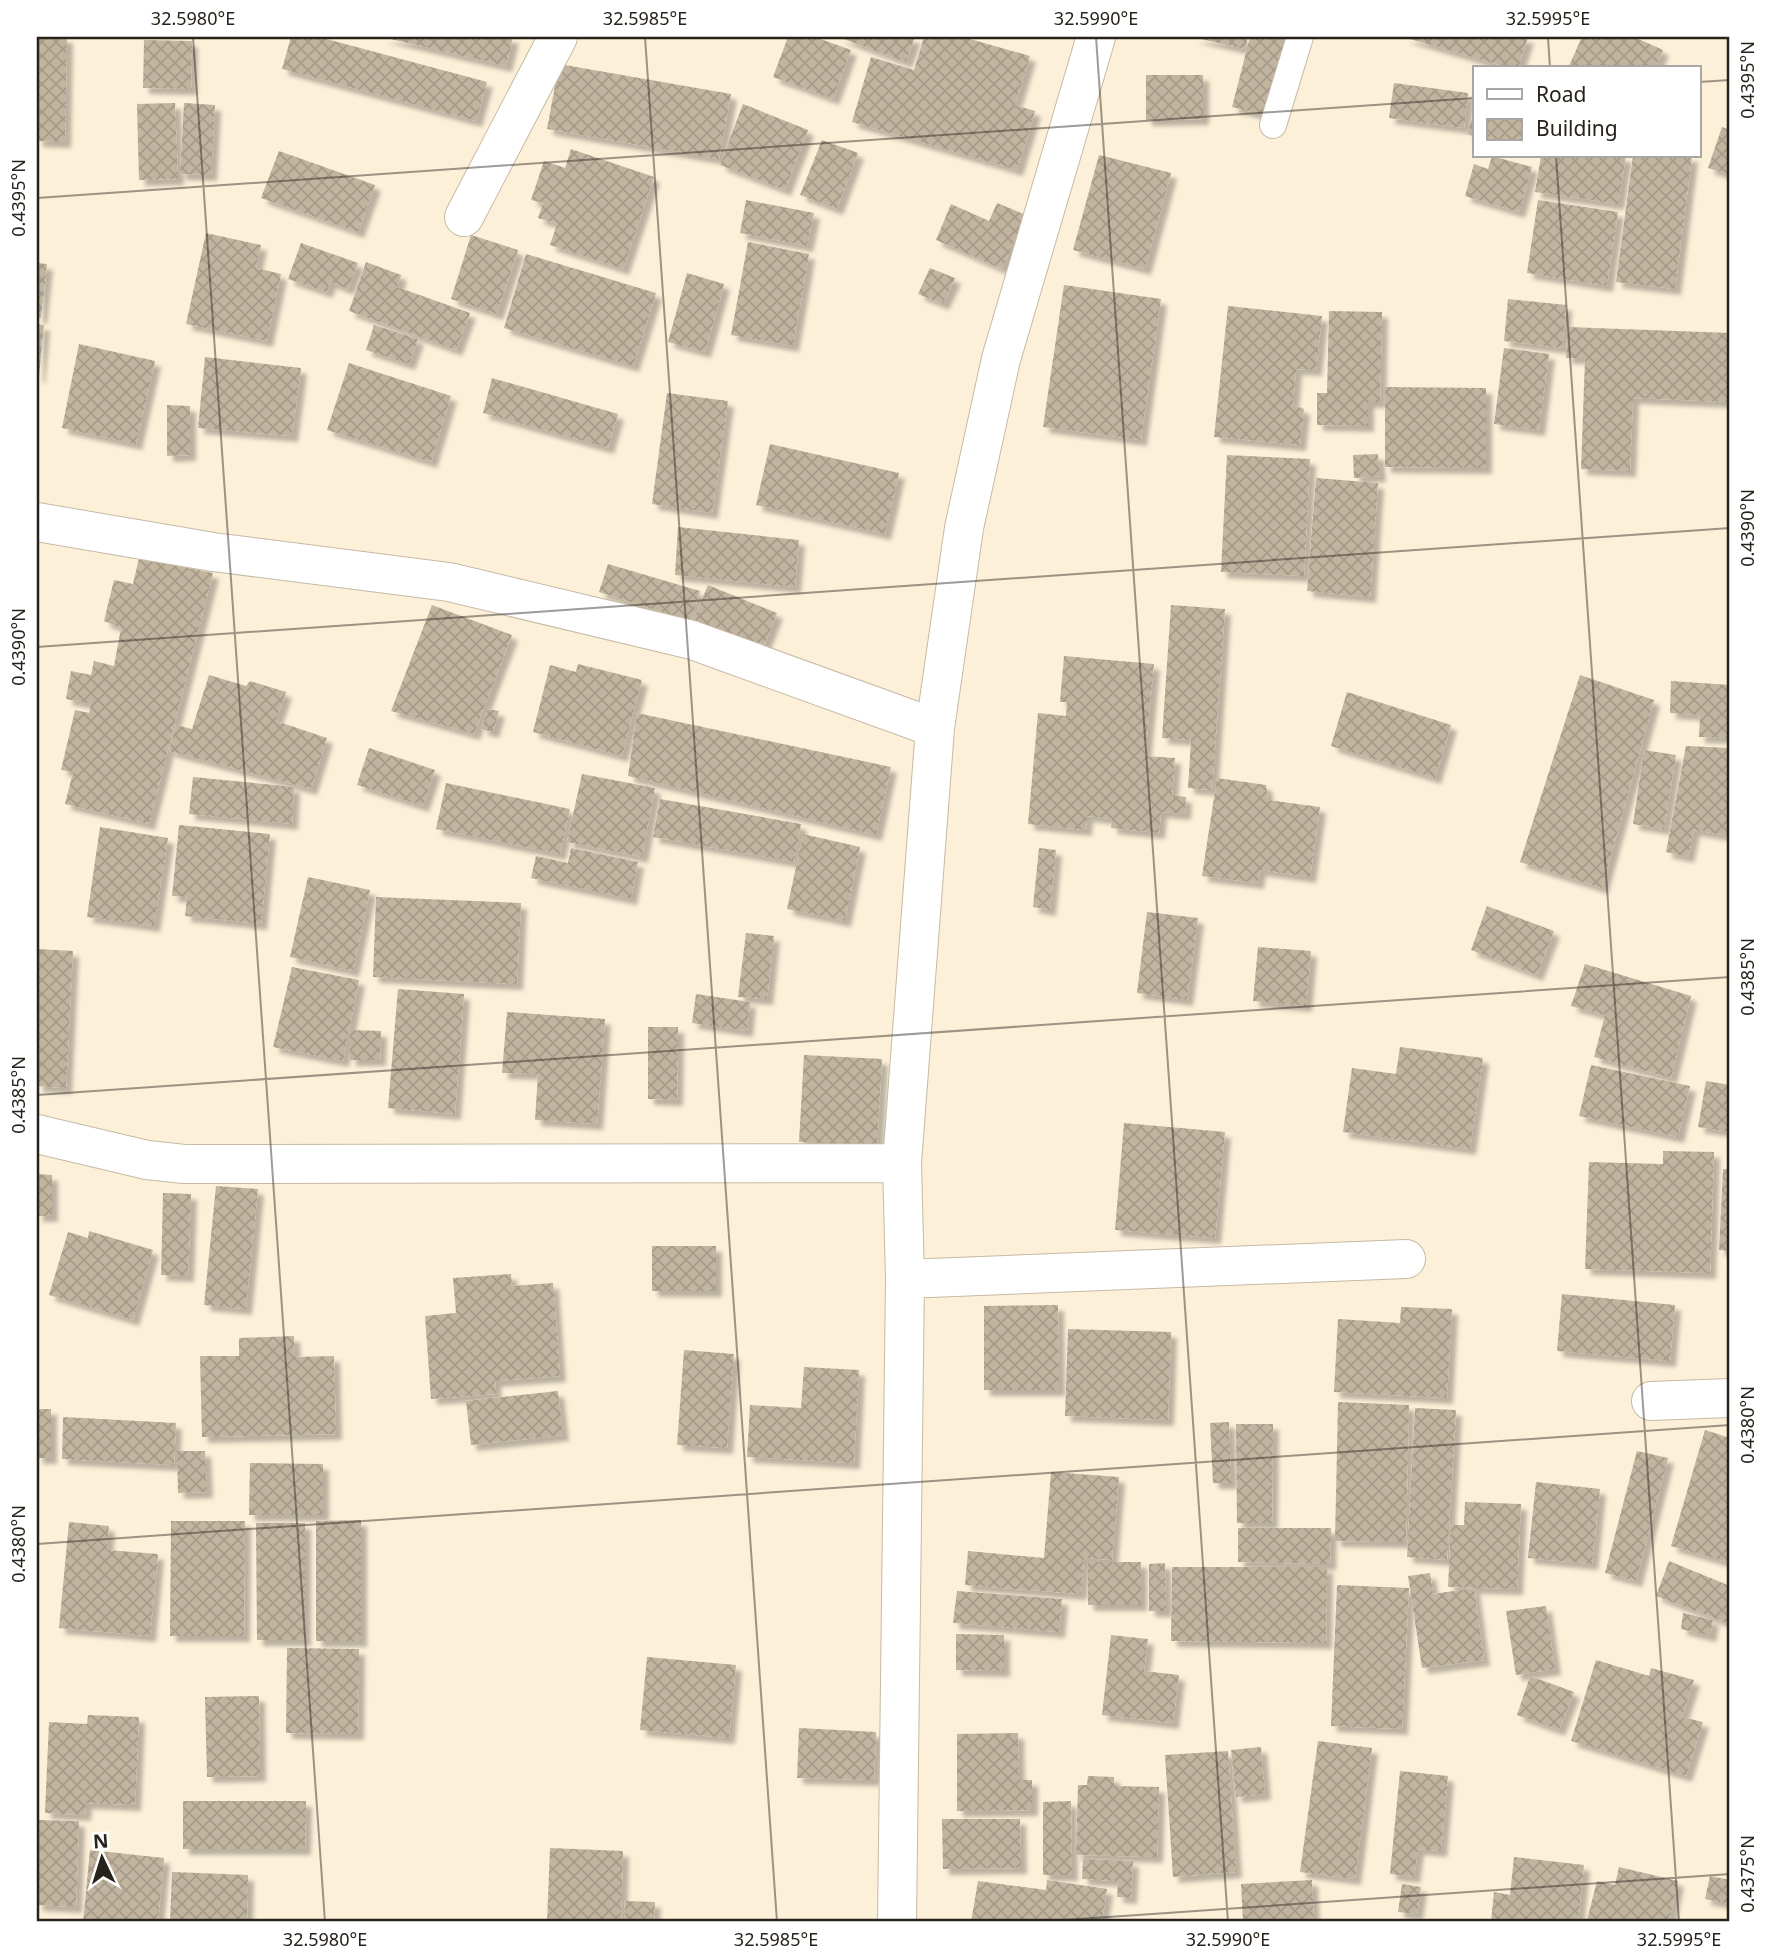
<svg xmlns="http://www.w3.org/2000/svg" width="1767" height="1959" font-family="'Noto Sans',sans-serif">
	<defs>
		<pattern id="building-cross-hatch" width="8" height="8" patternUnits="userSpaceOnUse" patternTransform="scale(1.75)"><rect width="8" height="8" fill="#c1b5a0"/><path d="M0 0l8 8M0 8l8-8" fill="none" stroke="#a69b89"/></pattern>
		<filter id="shadow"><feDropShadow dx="6" dy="6" stdDeviation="2" flood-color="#0004"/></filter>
	</defs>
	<rect width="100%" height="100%" fill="#fdf0d9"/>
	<path fill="url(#building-cross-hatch)" filter="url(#shadow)" d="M37,37H67L65,142L37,141Z
		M291,37H319L487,82L476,121L282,69Z
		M382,37H513L506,66Z
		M788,37H815L851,50L833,99L773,77Z
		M838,37H915L906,62Z
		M924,37H963L1030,56L1015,105L1035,111L1017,170L852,122L871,57L914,70Z
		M1192,37H1248L1245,49Z
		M1250,37H1301L1279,119L1232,107Z
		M1403,37H1528L1518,68H1510Z
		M1582,37H1634L1663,50L1655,68H1568Z
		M144,40L192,41L191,89L143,88Z
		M559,64L731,94L719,159L547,129Z
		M1146,75H1203V119L1146,120Z
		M1394,83L1468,93L1464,128L1389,118Z
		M175,103L178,179L139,180L137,104Z
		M184,103L215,105L211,175L180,174Z
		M743,104L808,130L785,190L720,165Z
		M1474,113H1475V137L1467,134Z
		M1722,127L1730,130V175L1708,168Z
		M822,140L858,153L837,209L800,195Z
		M571,149L654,177L623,269L550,245L557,224L538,218L543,203L531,200L544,161L565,168Z
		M279,151L375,185L358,232L261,198Z
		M1099,155L1171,173L1145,269L1073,250Z
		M1492,156L1532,167L1519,212L1465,196L1474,164L1488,169Z
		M1541,156H1626L1618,204L1535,192Z
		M1633,156H1692L1675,289L1616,282Z
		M746,200L814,213L807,246L740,233Z
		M1538,200L1618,212L1607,286L1527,273Z
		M997,203L1026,215L1002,269L936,240L951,204L989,221Z
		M206,233L261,245L256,268L281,274L267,341L186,324Z
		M471,235L518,250L497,314L451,299Z
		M748,242L809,254L793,346L731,335Z
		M301,243L358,263L348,289L330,282L327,292L288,279Z
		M526,254L656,293L633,366L504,328Z
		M366,262L401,275L397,287L470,313L456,350L349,311Z
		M37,263L47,264L41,318H37Z
		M930,268L955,278L943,304L918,294Z
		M687,273L724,284L705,352L668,342Z
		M1064,285L1161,299L1141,440L1043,427Z
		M1508,299L1566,305L1562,348L1504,341Z
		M1228,306L1322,316L1316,370L1296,369L1293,405L1304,409L1300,445L1214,437Z
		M1329,311L1382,312L1380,402H1368V426L1317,425V393H1327Z
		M37,324L44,325L39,377H37Z
		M374,325L418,339L409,364L366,350Z
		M1568,327L1730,333V402L1633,398L1630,471L1581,469L1585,358H1566Z
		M79,344L155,361L136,444L62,428Z
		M1504,348L1549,354L1539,430L1494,424Z
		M205,357L301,368L292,436L198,428Z
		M349,363L451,396L431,462L327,430Z
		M492,378L618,414L608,448L483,413Z
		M1385,387L1486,388V468L1385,467Z
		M667,393L728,401L712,513L652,504Z
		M167,405L190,406V455L167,456Z
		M770,444L899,473L885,534L756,505Z
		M1378,454L1380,476L1354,478L1353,455Z
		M1227,455L1310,459L1304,576L1221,572Z
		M1316,478L1378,483L1370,597L1307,591Z
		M678,527L799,540L795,587L675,575Z
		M139,558L213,573L149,824L65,804L73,772L61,770L75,710L89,713L91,704L66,699L71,671L91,675L94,661L114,666L121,628L104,621L114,580L133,584Z
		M608,564L700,591L691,621L599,592Z
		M708,585L777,613L762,651L692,623Z
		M432,605L512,635L474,734L391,711Z
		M1171,605L1225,609L1212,790L1188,788L1191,740L1162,738Z
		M1064,656L1154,664L1145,756L1175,758L1172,795L1186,797L1185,814L1161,812L1159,833L1111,828L1112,819L1087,816L1086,830L1028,824L1038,713L1066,716L1067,702H1060Z
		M578,664L642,680L622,756L533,732L550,665L576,672Z
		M209,675L246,686L250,681L286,692L276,721L327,738L311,789L169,751L176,725L192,729Z
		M1580,675L1654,700L1602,888L1520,862Z
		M1671,681L1730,685V738L1699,737L1700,715L1670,713Z
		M1347,692L1451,725L1435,778L1331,746Z
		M488,709L499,711L493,732L481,729Z
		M637,713L891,767L876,835L628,776Z
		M1686,746L1730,748V836L1694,830L1688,857L1666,852Z
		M369,748L435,770L423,806L357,785Z
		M1644,750L1676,755L1664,829L1633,824Z
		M582,774L655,788L642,857L567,842Z
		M193,777L294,787L292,824L189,814Z
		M1217,778L1266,785L1268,800L1320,807L1310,877L1260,870L1258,883L1202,876Z
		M446,783L570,809L560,854L436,829Z
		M660,799L801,824L794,862L653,837Z
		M179,825L270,834L261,924L185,916L187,897L172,896Z
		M100,827L168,838L154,926L87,917Z
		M803,834L860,847L845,921L787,909Z
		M571,848L638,862L631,899L531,878L536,856L568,863Z
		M1039,848L1056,850L1050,910L1033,907Z
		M308,877L370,890L353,971L290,957Z
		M376,897L521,903L517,984L373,977Z
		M1487,906L1554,931L1537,975L1471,950Z
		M1147,912L1198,918L1187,1000L1137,993Z
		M746,933L774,936L767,999L738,997Z
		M1258,947L1311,951L1306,1006L1253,1001Z
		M37,949L73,951L66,1088L37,1086Z
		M1585,964L1691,996L1671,1078L1594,1057L1605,1015L1571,1006Z
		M292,967L359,980L343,1061L273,1047Z
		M398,989L464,994L455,1114L388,1108Z
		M696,994L750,1002L747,1031L692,1023Z
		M507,1012L605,1019L597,1124L535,1120L538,1074L502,1073Z
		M648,1027H678L677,1100L648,1099Z
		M350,1030L381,1031L380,1060H350Z
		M1400,1047L1483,1058L1470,1149L1343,1132L1352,1068L1396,1074Z
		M804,1055L882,1059L877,1147L799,1142Z
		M1591,1065L1690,1086L1678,1137L1579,1116Z
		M1706,1081L1730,1085V1132L1698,1127Z
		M1124,1123L1225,1132L1215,1238L1115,1230Z
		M1663,1151L1714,1152L1710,1273L1585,1269L1589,1162L1663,1164Z
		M1723,1169H1730V1251L1719,1250Z
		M37,1174L52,1175V1216H37Z
		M216,1186L258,1189L246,1309L204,1305Z
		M163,1193L191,1194L188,1276L161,1275Z
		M89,1231L153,1250L133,1320L49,1295L68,1232L88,1238Z
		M652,1246H716V1291H652Z
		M511,1274L512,1286L553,1283L560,1376L495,1381L496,1394L431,1399L425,1316L456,1313L453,1278Z
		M1562,1294L1675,1305L1670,1361L1557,1351Z
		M1058,1305L1059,1390H984V1306Z
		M1401,1307L1452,1309L1447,1398L1334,1392L1338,1319L1400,1323Z
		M1068,1329L1171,1332L1168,1420L1065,1416Z
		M294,1336L295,1357L334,1356L336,1434L202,1437L200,1356H239V1338Z
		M684,1350L734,1354L727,1448L677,1445Z
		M804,1367L859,1370L854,1463L747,1457L750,1405L801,1408Z
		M558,1391L563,1435L471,1445L466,1401Z
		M1338,1402L1409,1405L1406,1542L1335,1541Z
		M1415,1408L1456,1410L1447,1560L1407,1557Z
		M37,1409H51V1458H37Z
		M63,1417L176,1423L174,1465L62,1459Z
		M1229,1422L1231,1483H1213L1210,1423Z
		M1236,1424H1273L1272,1523H1237Z
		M1705,1430L1730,1438V1563L1671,1546Z
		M177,1451H205L207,1492L178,1493Z
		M1637,1451L1668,1458L1636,1581L1605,1573Z
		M250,1463L323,1464V1515H249Z
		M1051,1472L1119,1477L1112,1560L1084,1558L1081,1594L965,1585L968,1551L1044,1558Z
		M1536,1482L1600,1489L1592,1564L1528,1558Z
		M1465,1502L1521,1504L1517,1589L1448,1587L1451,1525H1464Z
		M361,1520V1641H316V1521Z
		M171,1521H245L244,1636H170Z
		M69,1522L109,1526L107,1550L158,1554L150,1636L59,1628Z
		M256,1523H305V1640H257Z
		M1238,1528H1331L1330,1564L1238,1562Z
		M1669,1561L1730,1586V1624L1656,1596Z
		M1088,1562H1141V1605H1088Z
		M1165,1563L1166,1611H1149V1564Z
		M1172,1567H1327L1326,1643L1171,1641Z
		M1430,1573L1433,1594L1474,1588L1484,1660L1422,1668L1408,1576Z
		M1337,1585L1409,1588L1402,1729L1331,1726Z
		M957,1591L1062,1599L1059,1632L953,1623Z
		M1546,1606L1555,1669L1516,1675L1506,1611Z
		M1683,1613L1713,1620L1710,1636L1681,1629Z
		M956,1634L1004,1635V1671L956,1670Z
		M1111,1635L1148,1639L1144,1671L1179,1675L1173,1723L1102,1715Z
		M287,1648L359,1649L358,1734L286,1733Z
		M647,1657L736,1665L729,1738L640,1730Z
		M1596,1660L1649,1676L1651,1668L1694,1680L1682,1717L1703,1722L1686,1776L1571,1741Z
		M1530,1676L1574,1692L1559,1730L1517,1715Z
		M259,1696L260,1776L207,1777L205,1697Z
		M88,1715L139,1717L135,1805L86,1803L85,1815L45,1813L49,1722L87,1724Z
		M799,1728L876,1732L874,1780L797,1778Z
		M1018,1733L1019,1780H1032V1810L957,1811V1734Z
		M1318,1741L1372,1748L1355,1879L1300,1872Z
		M1261,1747L1265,1794L1236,1797L1231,1750Z
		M1228,1751L1236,1872L1173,1877L1165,1755Z
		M1400,1771L1448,1776L1441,1851L1418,1849L1414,1877L1390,1874Z
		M1088,1776L1114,1777V1786L1159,1787L1157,1857L1076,1855L1078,1785H1087Z
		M183,1801H306L305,1849H183Z
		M1071,1801L1072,1875H1043V1802Z
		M942,1819H1020L1021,1868L943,1869Z
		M37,1820L79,1821L76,1907L37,1905Z
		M550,1848L623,1851L621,1922H547Z
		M90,1850L164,1858L158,1922H83Z
		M1514,1857L1584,1865L1578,1922H1491L1494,1892L1510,1895Z
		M1083,1859L1133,1861L1131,1898L1117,1897L1118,1881L1082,1879Z
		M1619,1867L1678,1881L1669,1922H1599L1587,1920L1597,1881L1615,1885Z
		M172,1872L248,1875L247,1922H170Z
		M1710,1876L1730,1880V1904L1705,1899Z
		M1047,1880L1107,1889L1102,1922H971L978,1881L1046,1890Z
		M1312,1880L1314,1922H1243L1241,1884Z
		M1402,1884L1421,1887L1417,1914L1398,1912Z
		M625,1901L655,1902L654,1922H624Z"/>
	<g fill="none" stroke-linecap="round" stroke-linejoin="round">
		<g stroke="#c6baa4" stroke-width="28">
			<path id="service" d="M1273,125L1300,37"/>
		</g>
		<g stroke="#c6baa4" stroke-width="40">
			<path id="minor" d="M464,217L558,37
				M37,522L213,552L449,582L692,640L935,728
				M37,1134L147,1160L184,1164L902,1163
				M905,1279L1406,1259
				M1651,1401L1730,1398
				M897,1922L905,1279L902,1163L935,728L964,528L1001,359L1096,37"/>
		</g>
		<use href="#service" stroke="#fff" stroke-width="26"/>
		<use href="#minor" stroke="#fff" stroke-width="38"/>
	</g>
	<path fill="none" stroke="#27221a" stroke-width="2" stroke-opacity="0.45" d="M193,37L325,1922M645,37L777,1922M1096,37L1228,1922M1548,37L1550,68M1699,82L1730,80M1556,156L1679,1922M37,198L1475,98M37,647L1730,528M37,1095L1730,977M37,1544L1730,1425M1036,1922L1730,1874"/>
	<rect width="1767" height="1959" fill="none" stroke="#ffffff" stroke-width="77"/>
	<rect x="1473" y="66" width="228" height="91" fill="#ffffff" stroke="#a9a7a3" stroke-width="2"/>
	<rect x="1487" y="89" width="35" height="10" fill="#ffffff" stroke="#a9a7a3" stroke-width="2"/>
	<text x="1536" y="102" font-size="21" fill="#27221a">Road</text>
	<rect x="1487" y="119" width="35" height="21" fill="url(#building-cross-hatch)" stroke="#a9a7a3" stroke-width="2"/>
	<text x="1536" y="136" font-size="21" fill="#27221a">Building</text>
	<g transform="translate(102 1858) rotate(356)" stroke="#ffffff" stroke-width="5" paint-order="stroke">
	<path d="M0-5L12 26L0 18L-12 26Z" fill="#27221a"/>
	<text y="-10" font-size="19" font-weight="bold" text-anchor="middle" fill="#27221a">N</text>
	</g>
	<rect x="38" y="38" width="1690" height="1882" fill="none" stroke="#27221a" stroke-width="2.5"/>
	<g font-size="18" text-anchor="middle" fill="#27221a">
		<text x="193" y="25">32.5980°E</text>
		<text x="645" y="25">32.5985°E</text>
		<text x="1096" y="25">32.5990°E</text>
		<text x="1548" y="25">32.5995°E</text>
		<text transform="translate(1748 80) rotate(-90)" y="6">0.4395°N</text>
		<text transform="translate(19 198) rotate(-90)" y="6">0.4395°N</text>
		<text transform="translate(1748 528) rotate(-90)" y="6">0.4390°N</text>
		<text transform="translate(19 647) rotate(-90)" y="6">0.4390°N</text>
		<text transform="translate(1748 977) rotate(-90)" y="6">0.4385°N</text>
		<text transform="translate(19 1095) rotate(-90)" y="6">0.4385°N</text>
		<text transform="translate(1748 1425) rotate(-90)" y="6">0.4380°N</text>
		<text transform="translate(19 1544) rotate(-90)" y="6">0.4380°N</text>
		<text transform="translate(1748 1874) rotate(-90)" y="6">0.4375°N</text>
		<text x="325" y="1946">32.5980°E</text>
		<text x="776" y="1946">32.5985°E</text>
		<text x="1228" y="1946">32.5990°E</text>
		<text x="1679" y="1946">32.5995°E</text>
	</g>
</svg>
